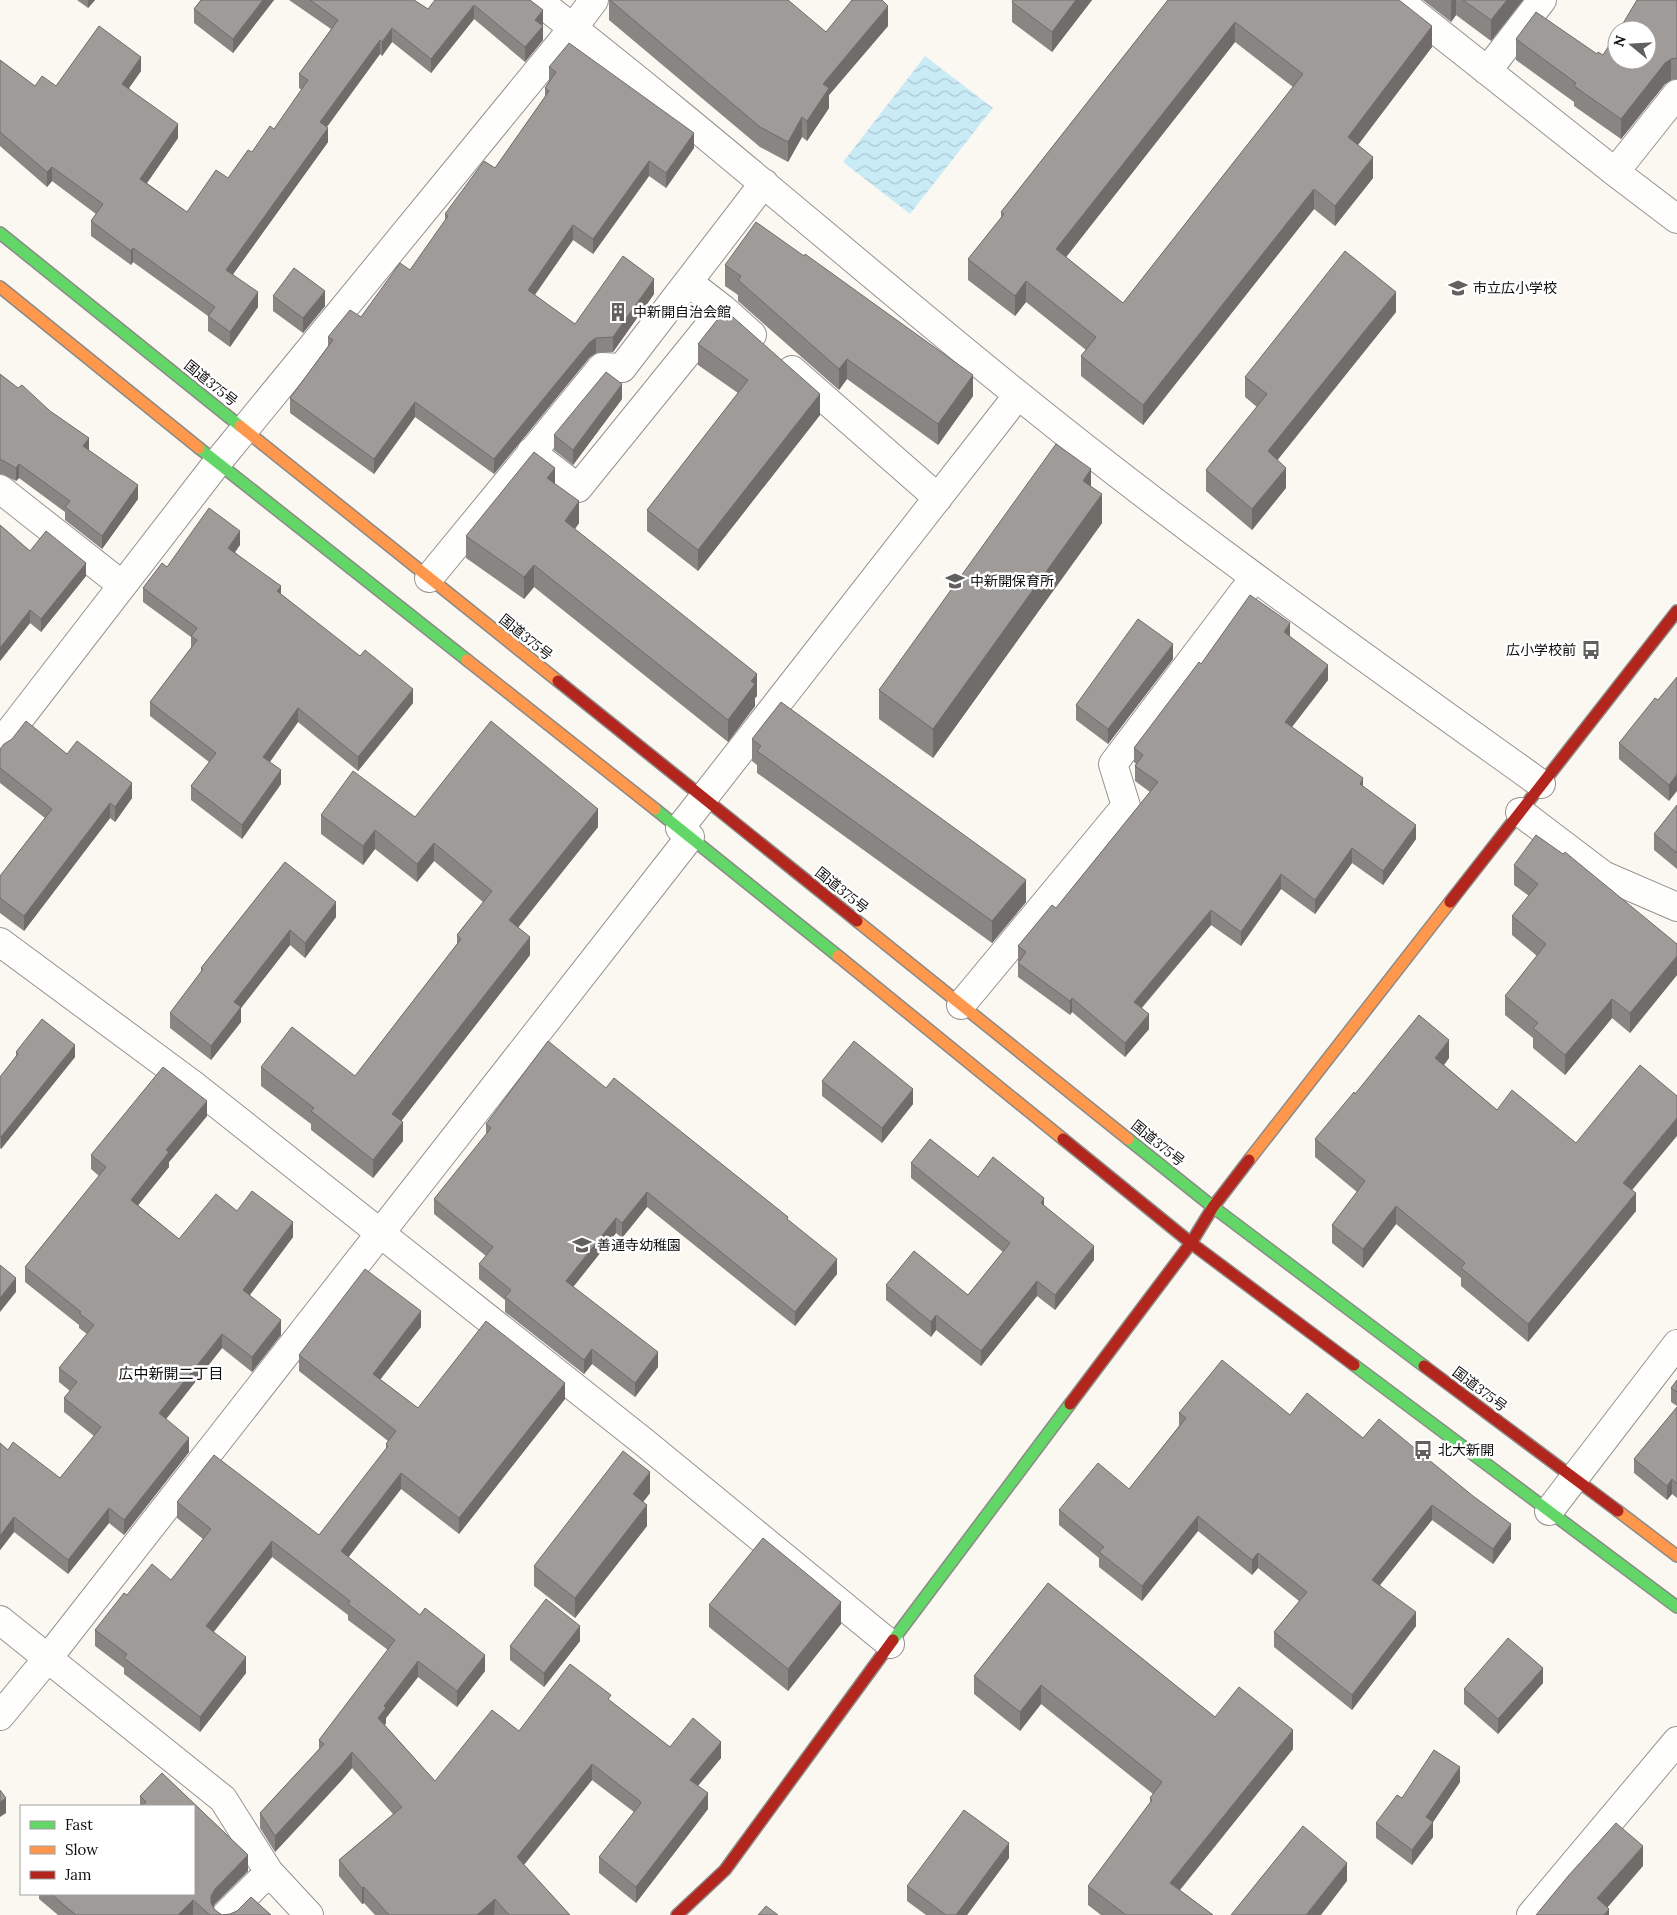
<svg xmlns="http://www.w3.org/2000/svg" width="1677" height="1915" font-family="Lora,'Noto Sans JP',serif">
	<defs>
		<pattern id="water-waves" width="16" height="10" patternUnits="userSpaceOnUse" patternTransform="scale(1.25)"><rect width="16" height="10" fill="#c9ebf6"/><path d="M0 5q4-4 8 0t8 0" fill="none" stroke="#abc8d2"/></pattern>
	</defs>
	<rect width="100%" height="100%" fill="#fbf8f2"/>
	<path fill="url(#water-waves)" d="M925,56L993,108L910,214L843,162Z"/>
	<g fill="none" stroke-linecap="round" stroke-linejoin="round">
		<g stroke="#959391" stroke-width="30">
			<path id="street" d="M537,0C701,127 856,264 1017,394C1186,531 1364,657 1541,784
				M1398,0L1615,172L1677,219
				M1487,71L1542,0
				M1615,172L1677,94
				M688,282L723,309L752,335
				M792,370L938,498
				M531,452L578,488L723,309
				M0,489L122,585
				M429,578L602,367L622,368L764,183
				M0,744L217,463L573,28L594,0
				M1520,812L1603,875L1677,907
				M680,828L1018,395
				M0,942L192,1084L645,1443L890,1644
				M961,1005L1126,806L1113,764L1254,578
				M1549,1511L1677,1344
				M0,1620L223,1799L269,1872L226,1915
				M0,1716L48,1658L690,837
				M269,1872L309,1915
				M1531,1915L1677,1741"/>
		</g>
		<g stroke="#8b8a87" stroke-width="14">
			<path id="fast" d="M0,233L240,426
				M199,448L467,660
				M655,809L838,956
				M1128,1139L1213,1207L1424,1366
				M1354,1365L1677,1607
				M893,1640L1070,1404"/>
		</g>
		<g stroke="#8b8a87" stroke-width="14">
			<path id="slow" d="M0,287L199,448
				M240,426L558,681
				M467,660L655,809
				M857,921L1128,1139
				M838,956L1063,1139
				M1249,1160L1450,902
				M1618,1511L1677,1556"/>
		</g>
		<g stroke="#8b8a87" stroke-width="14">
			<path id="jam" d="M558,681L857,921
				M1450,902L1677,611
				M1063,1139L1191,1243L1354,1365
				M1424,1366L1618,1511
				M1070,1404L1191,1243L1213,1207L1249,1160
				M677,1915L725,1870L893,1640"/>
		</g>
		<use href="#street" stroke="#fefefd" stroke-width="28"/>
		<use href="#fast" stroke="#63d668" stroke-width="11"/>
		<use href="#slow" stroke="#ff974d" stroke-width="11"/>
		<use href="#jam" stroke="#b3261e" stroke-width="11"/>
	</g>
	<path fill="#888583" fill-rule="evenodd" d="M77,0H95L88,8Z
		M201,0H274L233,53L194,23V9Z
		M289,0H414L428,9L530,0L543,24V40L525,62L474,19L431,73L392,42L382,56L380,54L327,127L328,142L233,274L258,307L230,347L208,331V316L133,262L131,265L91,236V221L96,214L52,181L47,187L0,146V60L35,86H56L141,71L129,88L178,138L147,183L187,212L228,178L274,129L302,90L299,88V74L331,29Z
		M609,0L826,32L888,26L829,95V108L807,141L802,137L788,162L760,147L609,20Z
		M1013,0H1092L1052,52L1012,22V2Z
		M1168,0L1432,47L1358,145L1373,178L1335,226L1314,209L1143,425L1081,376V356L1086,350L1026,302L1015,316L968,280V259L1001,218V212ZM1235,42L1293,87L1123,303L1066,257Z
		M1423,0H1523L1491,41L1456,15L1451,22Z
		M1677,0V79L1671,80L1665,84L1621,139L1574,106V102L1516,60V39L1603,55Z
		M549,67L694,148L666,188L649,176L593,254L573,240L534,295L575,324L654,294L613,352L596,353L590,357L494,474L415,417L374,474L290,413V398L328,346V337L361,317L410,270L445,221V214L495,168L545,97V88L549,81Z
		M725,265L973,396L938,445L847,379L839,390L738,301V295L725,286Z
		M273,296L325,306L303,333L273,311Z
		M1396,312L1277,460L1286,488L1252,530L1206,491V470L1257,407L1245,397V377Z
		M698,344L820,415L698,571L647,531V510L738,393L698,365Z
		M0,374L89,450L138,499L102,549L65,520V512L19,478L16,481L2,474H0Z
		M622,399L573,465L554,450V435Z
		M555,484L579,523L575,529L757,696L755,698V706L728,742L534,587L524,599L466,558V536Z
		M1091,487L1102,523L933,758L879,719V690Z
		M0,525L30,551L86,576L41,632L30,623L0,661Z
		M240,545L235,552L281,594L413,703L358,771L298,722L270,762L281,784L242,839L191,800V786L209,762L150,716V702L191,648V637L143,602V588L167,567Z
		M1290,637L1328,680L1292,727L1363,786L1416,839L1383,885L1352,863L1315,914L1281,889L1241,946L1211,925L1142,1008L1149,1029L1125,1057L1072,1012L1070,1015L1018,977V963L1019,962L1018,961V946L1056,908L1150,792L1135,781V766L1136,764L1134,762V748L1201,664Z
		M1173,659L1108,744L1076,720V705Z
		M1677,677L1669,801L1619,759V743L1658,700Z
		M752,739L1026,902L992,943L757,773V765L752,761Z
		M0,749L67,754L132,798L115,822L110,818L24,931L0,913V876L45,818L0,783Z
		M1677,805V869L1654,850V834Z
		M321,815L415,817L598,827L518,927L530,955L401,1121L403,1141L373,1178L311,1130V1124L261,1086V1067L355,1076L457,944V935L483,902L434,861L417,882L375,849L363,865L321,834Z
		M285,862L336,917L305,958L290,945L241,1008V1022L211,1060L170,1028V1013L201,972V968Z
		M1514,865L1677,944V975L1630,1033L1612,1018L1565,1075L1533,1048V1038L1505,1015V996L1537,956L1512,935V916L1529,896L1514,885Z
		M16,1052L75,1057L1,1149L0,1148V1077L16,1056Z
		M1449,1058L1444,1065L1497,1110L1632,1190L1636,1211L1528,1342L1461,1286V1278L1396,1224L1363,1268L1332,1243V1225L1357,1192L1315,1157V1139L1355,1094Z
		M822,1081L913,1104L882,1143L822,1096Z
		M606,1088L788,1220L837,1274L795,1326L647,1207L622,1238L616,1233L573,1287L658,1367L635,1397L592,1364L584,1374L505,1312V1300L479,1279V1264L486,1256L434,1214V1199L486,1135V1124Z
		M207,1116L169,1162V1167L138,1205L179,1239L237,1211L293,1237L250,1295L281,1335L252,1372L222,1348L166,1419L189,1452L124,1535L109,1523L68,1574L14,1532L0,1550V1443L8,1450L60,1478L94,1436L64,1412V1398L70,1391L59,1382V1368L87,1334L79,1328V1325L25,1282V1267L99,1176L91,1169V1155Z
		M911,1163L978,1177L1044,1206L1094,1260L1055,1310L1037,1296L981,1366L936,1330L931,1337L886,1300V1285L968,1295L1003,1252L911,1178Z
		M421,1327L380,1379L418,1408L565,1399L459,1534L401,1489L348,1557L485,1671L457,1707L418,1677L386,1718V1723L385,1725L435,1781L519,1731L611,1702L670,1747L721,1758L698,1786L708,1809L636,1903L599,1873V1857L634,1812L592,1780L524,1865L570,1915H375L364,1903L362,1904L339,1876V1860L393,1814L352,1768L342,1780L275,1852L260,1828V1813L319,1749V1740L388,1650L348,1620V1615L272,1557L213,1632L246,1673L200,1732L124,1674V1668L95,1646V1630L127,1595L171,1580L203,1539L177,1518V1502L319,1535L386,1449V1444L388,1441L299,1371V1355Z
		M1677,1380V1406L1671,1402V1388Z
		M1677,1407V1498L1672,1494L1667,1500L1634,1473V1459Z
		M1179,1413L1290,1415L1363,1438L1511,1539L1493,1564L1432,1520L1380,1585L1416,1626L1352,1710L1274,1647V1632L1299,1601L1258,1568L1252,1575L1198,1531L1142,1601L1099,1567V1558L1059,1525V1510L1129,1489L1179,1426Z
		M650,1493L643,1502L647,1526L575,1618L534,1586V1566Z
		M1048,1583L1215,1717L1293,1749L1180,1890L1213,1915H1101L1088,1905V1886L1150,1803V1798L1153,1794L1041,1704L1020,1731L974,1694V1676Z
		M709,1605L841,1624L788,1691L709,1627Z
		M580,1641L544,1687L510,1660V1646Z
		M1543,1683L1498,1734L1464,1704V1689Z
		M162,1773L248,1855V1871L215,1904L213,1907L215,1910L222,1915L230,1914L237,1911L251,1897L271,1915H58L39,1899V1894H194V1806H140V1796Z
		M1460,1782L1433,1822V1837L1412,1865L1376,1838V1823L1402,1798Z
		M1009,1858L967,1915H926L907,1901V1886Z"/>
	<path fill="#6f6c6a" d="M88,0H95L88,8Z
		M263,0H274L233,53V39Z
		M1076,0H1092L1052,52V32Z
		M1452,0H1456V15L1451,22V2Z
		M1507,0H1523L1491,41V20Z
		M474,5V19L431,73V59Z
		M888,6V26L829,95V108L807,141V121L823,84Z
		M543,10V24L535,34V20Z
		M1235,22V42L1056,270V249Z
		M543,26V40L525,62V47Z
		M1432,26V47L1348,158V137Z
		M392,28V42L382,56V42Z
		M380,40V54L320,136V122Z
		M141,57V71L122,98V84Z
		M1671,59V80L1665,84L1621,139V119L1665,63Z
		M802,117V137L788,162V142Z
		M178,124V138L140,193V179Z
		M328,128V142L226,284V270Z
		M694,133V148L666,188V173Z
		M1373,157V178L1335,226V206Z
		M649,161V176L593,254V239Z
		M52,167V181L47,187V172Z
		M1314,189V209L1143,425V405Z
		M573,225V240L528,305V290Z
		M133,248V262L131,265V251Z
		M654,279V294L613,352V337Z
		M1026,281V302L1015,316V296Z
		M325,291V306L303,333V318Z
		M258,292V307L230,347V332Z
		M1396,292V312L1268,472V451Z
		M596,338V353L590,357L494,474V459L590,342Z
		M847,359V379L839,390V369Z
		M973,375V396L938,445V424Z
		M622,384V399L573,465V450Z
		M820,394V415L698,571V550Z
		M415,402V417L374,474V459Z
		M89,438V452L83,446Z
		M19,464V478L16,481V468Z
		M555,468V490L547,478Z
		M1286,468V488L1252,530V509Z
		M1091,469V498L1083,481Z
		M138,485V499L102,549V536Z
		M1102,494V523L933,758V729Z
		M579,501V523L565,543V521Z
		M240,531V545L228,562V548Z
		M86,563V576L41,632V619Z
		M534,565V587L524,599V577Z
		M281,586V600L277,591Z
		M30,610V623L0,661V648Z
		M1290,623V638L1284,632Z
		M1173,644V659L1108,744V729Z
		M1328,665V680L1285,736V722Z
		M757,674V696L755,698V706L728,742V720L751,681Z
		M413,689V703L358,771V757Z
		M298,708V722L263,771V757Z
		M281,770V784L242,839V825Z
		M1677,774V791L1669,801V785Z
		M1363,778V793L1360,784Z
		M132,783V798L115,822V807Z
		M110,803V818L24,931V916Z
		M598,809V827L509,939V920Z
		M1416,825V839L1383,885V871Z
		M375,830V849L363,865V846Z
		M434,843V861L417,882V864Z
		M1352,848V863L1315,914V900Z
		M1281,874V889L1241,946V932Z
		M1026,880V902L992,943V921Z
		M336,902V917L305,958V943Z
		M1211,910V925L1134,1016V1002Z
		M290,930V945L241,1008V1022L211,1060V1046L234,1002Z
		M530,937V955L392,1133V1114Z
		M1677,956V975L1630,1033V1013Z
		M1072,998V1012L1070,1015V1001Z
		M1612,999V1018L1565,1075V1055Z
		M1149,1014V1029L1125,1057V1043Z
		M1449,1040V1058L1435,1076V1058Z
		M75,1045V1057L1,1149V1137Z
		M913,1089V1104L882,1143V1128Z
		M207,1101V1116L169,1162V1167L131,1214V1200L166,1150Z
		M1677,1118V1136L1623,1201V1183Z
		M403,1122V1141L373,1178V1160Z
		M647,1192V1207L622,1238V1223Z
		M1636,1193V1211L1528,1342V1324Z
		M1044,1198V1213L1041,1203Z
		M1396,1206V1224L1363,1268V1249Z
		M616,1218V1233L566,1296V1281Z
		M293,1222V1237L243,1304V1290Z
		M1094,1246V1260L1055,1310V1295Z
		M837,1259V1274L795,1326V1312Z
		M16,1278V1292L0,1312V1298Z
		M1037,1281V1296L981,1366V1351Z
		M421,1311V1327L373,1389V1374Z
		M936,1315V1330L931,1337V1322Z
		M281,1320V1335L252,1372V1357Z
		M222,1334V1348L159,1428V1413Z
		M592,1349V1364L584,1374V1360Z
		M658,1352V1367L635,1397V1383Z
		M565,1383V1399L459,1534V1518Z
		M189,1438V1452L124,1535V1520Z
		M650,1472V1493L633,1515V1494Z
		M401,1473V1489L341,1567V1551Z
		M1672,1479V1494L1667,1500V1486Z
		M647,1505V1526L575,1618V1598Z
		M1432,1505V1520L1372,1595V1580Z
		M109,1508V1523L68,1574V1560Z
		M1198,1516V1531L1142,1601V1586Z
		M14,1517V1532L0,1550V1536Z
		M1511,1524V1539L1493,1564V1549Z
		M272,1541V1557L206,1642V1626Z
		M1258,1553V1568L1252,1575V1560Z
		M841,1602V1624L788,1691V1669Z
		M1416,1612V1626L1352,1710V1695Z
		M580,1626V1641L544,1687V1673Z
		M485,1655V1671L457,1707V1691Z
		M246,1657V1673L200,1732V1717Z
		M418,1661V1677L386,1718V1723L378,1734V1718L384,1706Z
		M1543,1668V1683L1498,1734V1719Z
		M1041,1685V1704L1020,1731V1712Z
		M1293,1730V1749L1170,1902V1883Z
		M721,1742V1758L690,1795V1780Z
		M352,1752V1768L342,1780L275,1852V1836Z
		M592,1764V1780L517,1873V1857Z
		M1460,1767V1782L1433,1822V1837L1412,1865V1850L1426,1817Z
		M708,1793V1809L636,1903V1887Z
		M6,1798V1813L0,1817V1802Z
		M1009,1843V1858L967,1915H956Z
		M1643,1846V1866L1601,1915L1597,1898Z
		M248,1855V1871L215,1904L211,1911V1896L215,1889Z
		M1347,1863V1881L1321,1915H1306Z
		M364,1887V1903L362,1904V1888Z
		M495,1899L494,1915H477Z
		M193,1900V1915H178Z
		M1609,1909V1915H1604Z"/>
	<path fill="#9e9b98" stroke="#6f6c6a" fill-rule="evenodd" d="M201,0H263L233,39L194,9Z
		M310,0H414L428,9L435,0H530L543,10L535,20L543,26L525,47L474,5L431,59L392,28L382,42L380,40L320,122L328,128L226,270L258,292L230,332L208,316L215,307L133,248L131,251L91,221L103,204L52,167L47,172L0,132V60L35,86L42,76L56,86L99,26L141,57L122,84L178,124L140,179L187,212L216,170L228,178L248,150L252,152L270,126L274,129L308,80L299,74L338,20Z
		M610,0H788L826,32L852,0H882L888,6L823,84L829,88L807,121L802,117L788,142L760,127Z
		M1013,0H1076L1052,32L1012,2Z
		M1168,0H1399L1432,26L1348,137L1373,157L1335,206L1314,189L1143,405L1081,356L1096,337L1026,281L1015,296L968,259L1004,214L1001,212ZM1235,22L1303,74L1123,303L1056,249Z
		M1463,0H1507L1491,20Z
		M1637,0H1677V58L1671,59L1665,63L1621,119L1574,86L1576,83L1516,39L1536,12L1597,54L1598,52L1603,55L1617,33V60H1647V30H1619Z
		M569,43L694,133L666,173L649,161L593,239L573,225L528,290L575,324L623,256L654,279L613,337L596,338L590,342L494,459L415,402L374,459L290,398L333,340L328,337L350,310L361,317L400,263L410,270L448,216L445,214L484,161L495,168L549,91L545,88L556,72L549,67Z
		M756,222L804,256L805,254L973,375L938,424L847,359L839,369L738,280L741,276L725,265Z
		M1345,251L1396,292L1268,451L1286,468L1252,509L1206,470L1267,394L1245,377Z
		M294,268L325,291L303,318L273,296Z
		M725,310L820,394L698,550L647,510L748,380L698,344Z
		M606,372L622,384L573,450L554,435Z
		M0,374L18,388L22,385L50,411L89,438L83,446L138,485L102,536L65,507L70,501L19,464L16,468L2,460H0Z
		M1056,444L1091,469L1083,481L1102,494L933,729L879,690Z
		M534,452L555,468L547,478L579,501L565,521L757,674L751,681L755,684L728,720L534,565L524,577L466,536Z
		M209,508L240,531L228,548L281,586L277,591L360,656L365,650L413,689L358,757L298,708L263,757L281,770L242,825L191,786L216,753L150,702L197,640L191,636L197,628L143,588L162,563L167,567Z
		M0,525L30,551L46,531L86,563L41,619L30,610L0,648Z
		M1250,595L1290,623L1284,632L1328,665L1285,722L1363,778L1360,784L1416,825L1383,871L1352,848L1315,900L1281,874L1241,932L1211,910L1134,1002L1149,1014L1125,1043L1072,998L1070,1001L1018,963L1026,952L1018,946L1052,905L1056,908L1158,782L1135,766L1143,755L1134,748L1199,662L1201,664Z
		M1138,619L1173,644L1108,729L1076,705Z
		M1677,677V774L1669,785L1619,743L1655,698L1658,700Z
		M781,702L1026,880L992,921L757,751L761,746L752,739Z
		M26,721L67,754L77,741L132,783L115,807L110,803L24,916L0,898V876L52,809L0,768V749L4,744L12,739Z
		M491,721L598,809L509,920L530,937L392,1114L403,1122L373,1160L311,1111L314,1108L261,1067L292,1027L355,1076L461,939L457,935L492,891L434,843L417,864L375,830L363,846L321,815L353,771L415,817Z
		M1677,805V853L1654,834Z
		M1536,835L1563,854L1565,852L1677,944V956L1630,1013L1612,999L1565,1055L1533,1028L1538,1023L1505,996L1546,944L1512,916L1538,884L1514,865Z
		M285,862L336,902L305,943L290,930L234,1002L241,1007L211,1046L170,1013L203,969L201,968Z
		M1419,1015L1449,1040L1435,1058L1497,1110L1512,1090L1576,1143L1640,1065L1677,1096V1118L1623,1183L1636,1193L1528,1324L1461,1268L1465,1263L1396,1206L1363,1249L1332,1225L1365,1181L1315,1139L1354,1092L1355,1094Z
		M42,1019L75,1045L1,1137L0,1136V1077L18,1054L16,1052Z
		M548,1041L606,1088L614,1078L788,1217L787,1219L837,1259L795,1312L647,1192L622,1223L616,1218L566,1281L658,1352L635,1383L592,1349L584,1360L505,1297L511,1290L479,1264L493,1247L434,1199L491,1128L486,1124Z
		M854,1041L913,1089L882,1128L822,1081Z
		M163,1067L207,1101L166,1150L169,1152L131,1200L179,1239L216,1194L237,1211L252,1191L293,1222L243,1290L281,1320L252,1357L222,1334L159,1413L189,1438L124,1520L109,1508L68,1560L14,1517L0,1536V1443L8,1450L13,1442L60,1478L101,1427L64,1398L77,1382L59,1368L94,1325L79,1313L81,1312L25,1267L106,1167L91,1155Z
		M930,1139L978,1177L993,1157L1044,1198L1041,1203L1094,1246L1055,1295L1037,1281L981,1351L936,1315L931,1322L886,1285L914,1251L968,1295L1010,1243L911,1163Z
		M0,1265L16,1278L0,1298Z
		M365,1269L421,1311L373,1374L418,1408L486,1321L565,1383L459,1518L401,1473L341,1551L420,1615L425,1608L485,1655L457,1691L418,1661L384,1706L386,1708L378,1718L435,1781L492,1710L519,1731L570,1664L611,1695L608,1699L670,1747L693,1718L721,1742L690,1780L708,1793L636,1887L599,1857L641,1803L640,1801L592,1764L517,1857L570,1915H509L495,1899L477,1915H389L364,1887L362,1888L339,1860L402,1807L352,1752L342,1764L275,1836L260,1813L324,1744L319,1740L395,1640L348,1604L350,1601L272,1541L206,1626L246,1657L200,1717L124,1658L127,1654L95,1630L124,1593L127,1595L152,1564L171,1580L211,1529L177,1502L214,1455L319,1535L388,1446L386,1444L396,1431L299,1355Z
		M1222,1360L1290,1415L1307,1393L1363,1438L1379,1419L1473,1496L1511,1524L1493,1549L1432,1505L1372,1580L1416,1612L1352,1695L1274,1632L1307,1592L1258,1553L1252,1560L1198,1516L1142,1586L1099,1552L1104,1547L1059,1510L1098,1463L1129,1489L1186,1418L1179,1413Z
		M1677,1380V1392L1671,1388Z
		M1677,1407V1484L1672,1479L1667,1486L1634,1459Z
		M623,1451L650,1472L633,1494L647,1505L575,1598L534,1566Z
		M763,1538L841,1602L788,1669L709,1605Z
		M1048,1583L1215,1717L1239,1687L1293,1730L1170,1883L1213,1915H1126L1088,1886L1152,1800L1150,1798L1162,1782L1041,1685L1020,1712L974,1676Z
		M546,1599L580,1626L544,1673L510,1646Z
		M1508,1638L1543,1668L1498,1719L1464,1689Z
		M1434,1750L1460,1767L1426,1817L1433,1822L1412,1850L1376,1823L1397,1795L1402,1798Z
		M162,1773L248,1855L215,1889L211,1896V1903L215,1910L222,1915L230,1914L237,1911L251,1897L271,1915H210L193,1900L178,1915H76L51,1894H194V1806H142L146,1802L140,1796Z
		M0,1790L6,1798L0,1802Z
		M964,1810L1009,1843L956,1915H946L907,1886Z
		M1616,1823L1643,1846L1597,1898L1609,1909L1604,1915H1536L1569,1875Z
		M1303,1826L1347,1863L1306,1915H1231Z
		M766,1906L778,1915H758Z"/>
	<defs>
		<g id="school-bare" transform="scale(1.5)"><path d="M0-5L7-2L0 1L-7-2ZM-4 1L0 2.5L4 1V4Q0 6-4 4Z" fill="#61605e" stroke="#fff" stroke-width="2.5" paint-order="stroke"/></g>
		<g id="building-bare" transform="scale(1.5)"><path d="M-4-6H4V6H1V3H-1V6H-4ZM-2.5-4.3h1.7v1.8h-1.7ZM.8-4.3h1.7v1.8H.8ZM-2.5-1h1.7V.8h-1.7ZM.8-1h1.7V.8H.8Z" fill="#61605e" stroke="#fff" stroke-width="2.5" paint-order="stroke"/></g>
		<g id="bus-bare" transform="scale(1.5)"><path d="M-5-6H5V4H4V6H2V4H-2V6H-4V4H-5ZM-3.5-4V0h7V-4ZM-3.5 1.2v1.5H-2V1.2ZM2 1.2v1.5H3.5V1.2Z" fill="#61605e" stroke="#fff" stroke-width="2.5" paint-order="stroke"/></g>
	</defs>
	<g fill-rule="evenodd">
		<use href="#school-bare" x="1458" y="288"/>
		<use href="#building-bare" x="618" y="312"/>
		<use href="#school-bare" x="955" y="581"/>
		<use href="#bus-bare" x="1591" y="650"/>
		<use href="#school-bare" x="582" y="1245"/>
		<use href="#bus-bare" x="1423" y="1450"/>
	</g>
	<g text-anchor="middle" stroke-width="5" stroke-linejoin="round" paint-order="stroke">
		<g font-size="14" fill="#0e0e0e" stroke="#fff" text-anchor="start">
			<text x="1473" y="293">市立広小学校</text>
			<text x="633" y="317">中新開自治会館</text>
			<text x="970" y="586">中新開保育所</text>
			<text x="1576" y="655" text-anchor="end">広小学校前</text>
			<text x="597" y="1250">善通寺幼稚園</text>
			<text x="1438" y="1455">北大新開</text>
		</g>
		<g font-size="14" fill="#0e0e0e" stroke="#fff">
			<text transform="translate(211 383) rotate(39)" y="5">国道375号</text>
			<text transform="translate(526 637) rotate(39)" y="5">国道375号</text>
			<text transform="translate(842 890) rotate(39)" y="5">国道375号</text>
			<text transform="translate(1158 1143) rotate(39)" y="5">国道375号</text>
			<text transform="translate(1480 1389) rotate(37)" y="5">国道375号</text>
		</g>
		<g font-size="15" fill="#0e0e0e" stroke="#fff">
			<text x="171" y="1379">広中新開二丁目</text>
		</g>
	</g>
	<rect x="20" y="1805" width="175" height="90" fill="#ffffff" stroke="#9f9f9f"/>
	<rect x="30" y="1821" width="25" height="8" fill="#63d668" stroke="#9f9f9f"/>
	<text x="65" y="1830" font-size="15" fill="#0e0e0e">Fast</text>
	<rect x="30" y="1846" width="25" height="8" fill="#ff974d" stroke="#9f9f9f"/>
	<text x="65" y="1855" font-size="15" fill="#0e0e0e">Slow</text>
	<rect x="30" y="1871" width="25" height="8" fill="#b3261e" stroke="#9f9f9f"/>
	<text x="65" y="1880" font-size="15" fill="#0e0e0e">Jam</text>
	<g transform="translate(1632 45) rotate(288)"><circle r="24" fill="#ffffff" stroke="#9f9f9f"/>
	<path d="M0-4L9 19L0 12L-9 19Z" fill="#61605e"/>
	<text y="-8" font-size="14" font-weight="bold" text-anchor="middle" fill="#0e0e0e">N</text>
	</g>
</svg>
